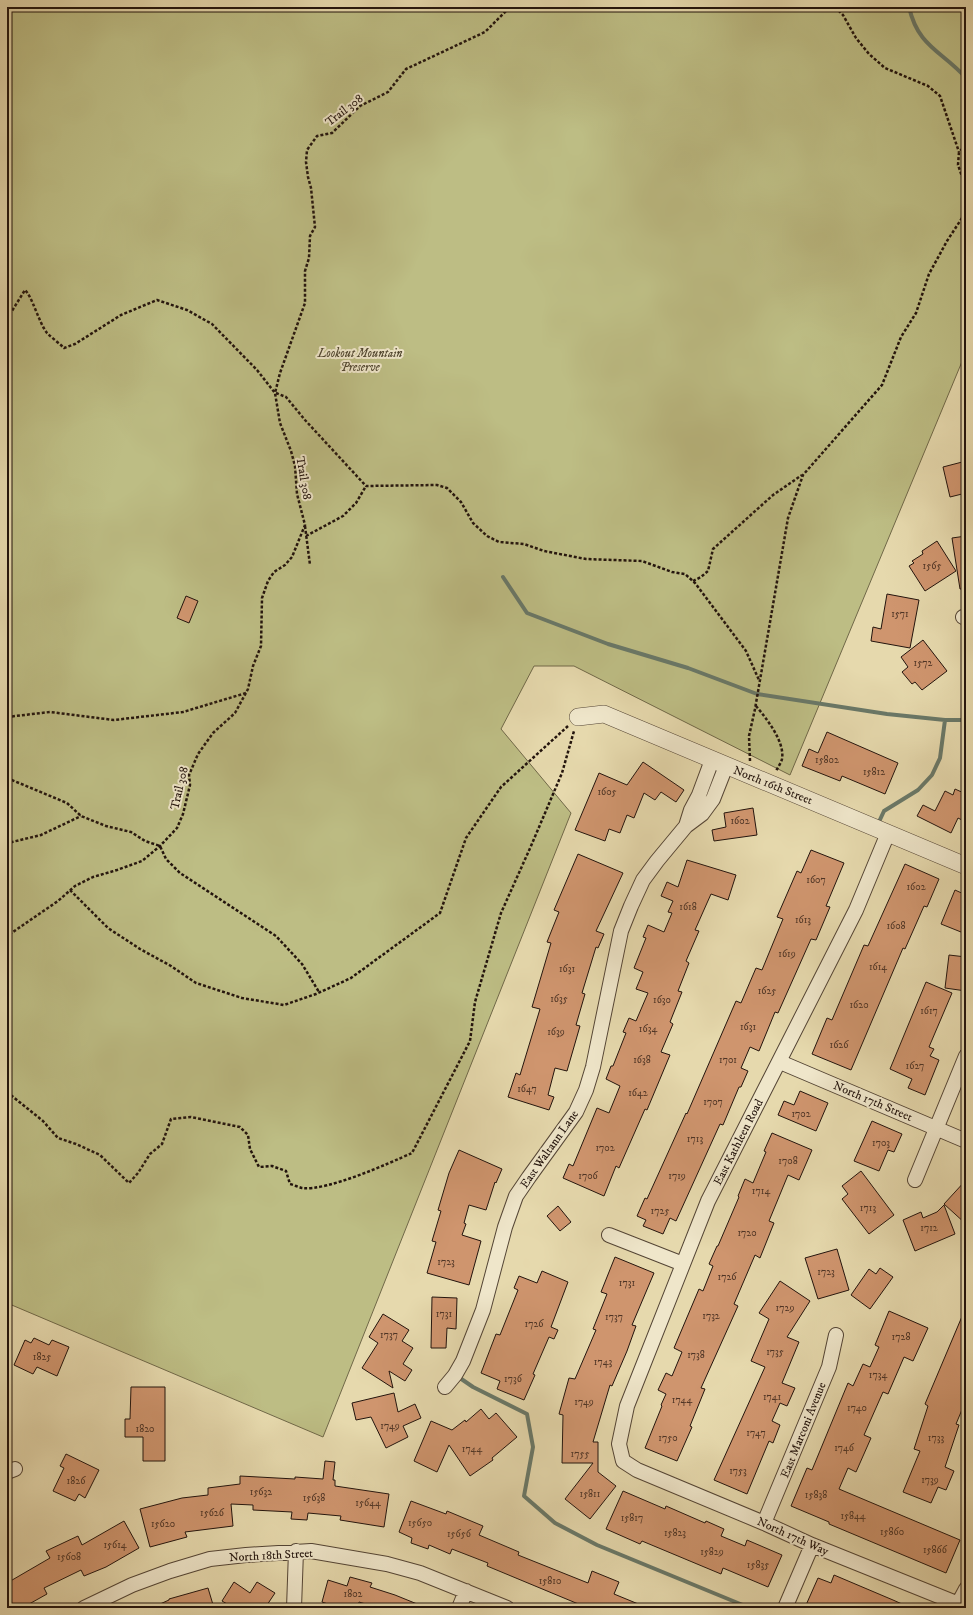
<svg xmlns="http://www.w3.org/2000/svg" width="973" height="1615" font-family="'IM FELL DW Pica',serif">
	<rect width="100%" height="100%" fill="#e6d9ad"/>
	<filter id="stains"><feTurbulence type="fractalNoise" baseFrequency=".005" numOctaves="4"/><feColorMatrix values="0 0 0 0 .2 0 0 0 0 .09 0 0 0 0 .02 0 0 0 .5 -.17"/></filter>
	<radialGradient id="worn" r=".72"><stop offset=".6" stop-color="#630" stop-opacity="0"/><stop offset="1" stop-color="#630" stop-opacity=".3"/></radialGradient>
	<path fill="#bdbd84" stroke="#706848" d="M7,7H966V352L790,775L574,666H534L501,729L571,813L323,1437L7,1303Z"/>
	<g fill="none" stroke-linecap="round" stroke-linejoin="round">
		<path stroke="#697868" stroke-width="4" d="M909,7C918,47 942,51 966,78
			M503,577L527,613L608,644L688,668L757,694L887,714L945,720H966
			M878,824L884,811L918,790L932,775L940,758L945,720
			M457,1376L473,1387L527,1414L533,1447L524,1496L555,1523L597,1545L750,1608"/>
	</g>
	<path fill="#cf956e" stroke="#23140d" d="M966,461V493L950,497L943,467Z
		M966,536V589H960L952,538Z
		M937,541L956,571L925,591L909,566L914,563L912,561L923,554L922,551Z
		M887,594L919,600L910,648L871,641L873,627L881,629Z
		M186,596L198,601L189,623L177,618Z
		M923,640L947,671L922,690L915,682L912,684L902,672L908,667L901,657Z
		M827,732L898,763L885,794L842,776L840,781L802,766L809,749L818,753Z
		M643,762L684,790L676,802L661,792L655,800L644,793L634,818L627,815L620,833L609,829L605,841L575,830L599,773L627,785Z
		M955,789L966,794V822L958,818L951,833L917,816L923,805L935,811L945,791L953,795Z
		M753,808L757,835L714,841L712,830L726,827L724,813Z
		M811,850L844,863L826,906L830,907L816,940L811,939L778,1013L775,1012L759,1051L750,1047L741,1068L748,1071L741,1087H739L723,1125L720,1124L676,1221L670,1218L663,1234L643,1226L646,1220L637,1216L645,1198L647,1199L686,1113L687,1114L736,1001L741,1003L756,968L762,970L783,919L777,917L797,871L801,873Z
		M578,854L623,873L596,931L604,934L598,948L596,947L582,993L585,994L576,1025L580,1026L567,1071L555,1068L548,1095L554,1097L549,1110L508,1097L516,1073L520,1075L540,1009L532,1007L551,943L547,942L559,912L554,910Z
		M687,860L736,875L728,900L711,894L695,930L699,931L686,961L689,963L678,991L682,992L670,1022L673,1024L661,1052L670,1055L647,1110L645,1109L619,1168L616,1166L604,1196L563,1178L569,1164L573,1166L597,1108L609,1113L620,1086L606,1079L611,1066H613L626,1033L623,1032L629,1018L636,1021L648,993L636,989L643,972L634,968L646,938L643,937L648,925L664,932L672,913L668,912L673,901L661,896L667,882L678,887Z
		M905,864L939,879L927,907L924,906L905,949L903,948L851,1070L812,1054L827,1018L832,1020L864,945L868,946Z
		M955,890L966,895V934L941,924Z
		M949,955L966,957V991L945,988Z
		M926,982L952,993L929,1047L934,1049L930,1056L939,1060L925,1095L908,1088L912,1079L890,1069Z
		M800,1091L828,1103L816,1131L778,1115L784,1101L794,1105Z
		M872,1121L902,1134L894,1152L888,1150L879,1171L854,1161Z
		M772,1133L812,1150L799,1180L788,1175L769,1221L774,1223L760,1258L755,1255L734,1304L738,1306L701,1388L705,1389L690,1426L692,1427L677,1461L645,1448L662,1406L661,1405L666,1394L658,1390L666,1373L672,1376L682,1352L674,1348L699,1289L703,1291L713,1266L709,1264L717,1246H718L739,1197L738,1196L745,1179L753,1183L766,1152L764,1151Z
		M459,1150L502,1169L496,1183L495,1182L486,1210L469,1205L464,1223L466,1224L462,1235L481,1241L469,1285L427,1273L436,1242L432,1241L441,1211L438,1210L449,1173Z
		M861,1171L894,1215L869,1234L842,1199L848,1194L842,1186Z
		M966,1180V1224L944,1204Z
		M944,1205L955,1234L915,1251L903,1220L921,1212L923,1218L937,1212Z
		M558,1206L571,1222L560,1231L547,1216Z
		M837,1249L849,1290L818,1299L805,1258Z
		M615,1257L654,1273L632,1325L636,1326L627,1351L612,1386L610,1385L593,1442H598V1472L616,1486L590,1519L565,1499L593,1463H562L563,1415L559,1414L569,1378L575,1379L596,1330L593,1329L607,1294L601,1292Z
		M880,1268L893,1277L870,1309L851,1295L869,1269L876,1274Z
		M542,1271L568,1282L551,1327L558,1330L554,1339L549,1337L533,1374L535,1375L524,1400L497,1389L500,1381L481,1373L496,1334L500,1335L518,1290L514,1288L519,1276L537,1283Z
		M780,1281L810,1301L787,1337L799,1342L782,1383L795,1388L787,1406L780,1403L772,1421L780,1425L773,1443L769,1441L747,1494L714,1480L765,1367L751,1361L769,1319L759,1313Z
		M432,1297L457,1298L456,1329L447,1328L446,1348H431Z
		M966,1307V1400L956,1424L959,1425L945,1467L954,1471L946,1490L938,1487L931,1503L903,1492L920,1451L914,1449L928,1406L925,1404Z
		M889,1311L928,1328L913,1361L904,1357L888,1394L883,1392L864,1435L871,1438L856,1472L848,1468L839,1489L960,1540L946,1573L829,1524V1522L791,1506L807,1468L812,1470L848,1383L853,1386L863,1364L870,1367L879,1347L875,1345Z
		M383,1314L409,1330L402,1341L413,1348L403,1364L412,1370L405,1381L389,1371L393,1388L362,1368L378,1343L369,1337Z
		M34,1338L49,1345L52,1340L69,1347L57,1376L37,1367L33,1374L14,1365L25,1340L31,1343Z
		M131,1387H165V1461H143V1437H125V1419H130Z
		M394,1393L398,1412L415,1404L421,1418L403,1426L408,1437L386,1448L371,1417L356,1420L352,1403Z
		M481,1409L489,1419L496,1413L517,1437L492,1458L493,1460L470,1476L449,1445L437,1472L414,1461L431,1421L452,1430L465,1420L466,1422Z
		M66,1454L99,1470L85,1498L79,1494L75,1501L53,1491L64,1468L60,1466Z
		M325,1461L335,1462L333,1480H335V1486L389,1494L384,1527L340,1520L341,1516L308,1513L307,1520L291,1519L292,1512L253,1510V1505L231,1504L233,1526L185,1532L187,1537L150,1547L140,1509L182,1498L208,1495V1488L240,1484V1476L295,1479V1477L323,1479Z
		M623,1491L665,1509L666,1506L705,1523L706,1521L724,1529L721,1536L745,1546L747,1540L782,1555L768,1587L723,1568L721,1574L642,1541L640,1544L606,1529Z
		M411,1501L446,1514L447,1511L483,1526L479,1535L519,1552L518,1555L588,1583L592,1571L619,1582L614,1594L648,1608H588L487,1566L488,1563L452,1549L450,1554L429,1545L428,1549L411,1543L412,1538L399,1532Z
		M124,1521L139,1548L106,1567L84,1576L81,1570L44,1588L47,1594L22,1608H7V1583L50,1558L46,1551L78,1536L82,1545Z
		M834,1575L893,1600L911,1608H813L806,1605L818,1578L831,1583Z
		M350,1577L372,1583L370,1587L395,1595L427,1608H379L359,1602L358,1608H327L328,1604L322,1602L328,1580L347,1586Z
		M234,1582L250,1593L257,1582L275,1593L265,1608H234L222,1601Z
		M208,1588L214,1608H151L169,1600V1599Z"/>
	<g fill="none" stroke-linecap="round" stroke-linejoin="round">
		<g stroke="#544535" stroke-width="16">
			<path id="minor" d="M963,617L966,618
				M686,826L691,810L699,795L712,760
				M888,833L856,910L708,1201L627,1406L619,1444L623,1461L637,1470L764,1523L812,1545L966,1607
				M780,1062L966,1141
				M915,1180L966,1056
				M609,1235L683,1264
				M445,1387L455,1375L463,1361L483,1310L505,1227L516,1196L529,1177L576,1112L586,1090L593,1067L621,931L631,906L643,880L657,861L686,826L702,814L713,799L726,766
				M7,1472L15,1469
				M764,1523L829,1367L836,1335
				M958,1604L966,1589
				M84,1608L132,1585L170,1571L210,1559L246,1555L311,1551L387,1564L420,1573L507,1608
				M294,1608L296,1551
				M459,1608L466,1591
				M785,1608L812,1545"/>
		</g>
		<g stroke="#544535" stroke-width="18">
			<path id="tertiary" d="M578,717L604,714L966,866"/>
		</g>
		<path stroke="#23140d" stroke-width="2.5" stroke-dasharray="3 2" stroke-linecap="butt" d="M835,7L843,15L856,38L869,54L885,68L928,86L940,96L959,152
			M963,7L966,16
			M966,145L959,152L958,165L966,188
			M7,319L25,290C32,296 39,323 47,333C52,338 59,343 64,348L75,344L121,315L157,300L187,310L212,324L257,370L275,393
			M276,393L286,397L305,420L366,486L437,485L447,488L461,502L473,523L487,536L499,542L524,544L544,551L586,559L642,561L672,572L685,574L695,583L746,651L759,680
			M305,526L310,565
			M306,536L343,516L356,503L366,486
			M693,581L701,577L708,571L713,549L773,495L802,475
			M756,706C767,719 785,742 782,759C781,763 778,767 776,771
			M7,717L50,712L114,720L183,712L246,693
			M750,761L749,736L755,709L788,518L803,475L882,385L901,337L916,313L929,274L947,241L962,218L966,195
			M7,778L67,803L81,816L106,826L131,832L145,841L160,846L166,859L180,873L276,936L302,964L319,992
			M7,846L12,842L41,835L81,816
			M70,890L108,928L140,949L171,966L196,983L242,998L284,1005L316,994L351,978L440,913L466,838L501,787L568,726
			M7,939L10,934L58,901L75,886L93,877L117,870L142,861L160,846L177,828L183,814L190,785L189,775L198,754L213,733L235,713L248,689L253,666L261,646L262,598L268,581L274,572L285,565L292,557L305,525L297,494L295,466L291,451L280,423L275,393L280,373L305,303V271L309,258L310,236L315,227L311,188L308,177L306,162L307,150L317,136L332,133L360,106L388,92L406,69L485,32L510,7
			M7,1092L43,1121L58,1138L76,1144L100,1155L129,1183L138,1173L150,1154L162,1144L171,1119L191,1117L240,1127L248,1135L250,1149L259,1167L272,1166L286,1171L290,1184C294,1185 298,1187 302,1188C328,1191 387,1164 412,1153L470,1041L475,1002L501,913L531,846L562,773L574,731"/>
		<use href="#minor" stroke="#efe6ca" stroke-width="14"/>
		<use href="#tertiary" stroke="#efe6ca" stroke-width="17"/>
	</g>
	<g text-anchor="middle" stroke-width="4" stroke-linejoin="round" paint-order="stroke">
		<g font-size="10" fill="#4e3425">
			<text x="932" y="569">1565</text>
			<text x="900" y="617">1571</text>
			<text x="923" y="666">1572</text>
			<text x="827" y="763">15802</text>
			<text x="874" y="775">15812</text>
			<text x="607" y="795">1605</text>
			<text x="740" y="824">1602</text>
			<text x="816" y="883">1607</text>
			<text x="916" y="890">1602</text>
			<text x="688" y="910">1618</text>
			<text x="803" y="923">1613</text>
			<text x="896" y="929">1608</text>
			<text x="787" y="957">1619</text>
			<text x="878" y="970">1614</text>
			<text x="567" y="972">1631</text>
			<text x="767" y="994">1625</text>
			<text x="559" y="1002">1635</text>
			<text x="662" y="1003">1630</text>
			<text x="859" y="1008">1620</text>
			<text x="929" y="1014">1617</text>
			<text x="748" y="1030">1631</text>
			<text x="648" y="1032">1634</text>
			<text x="556" y="1035">1639</text>
			<text x="839" y="1048">1626</text>
			<text x="642" y="1063">1638</text>
			<text x="728" y="1063">1701</text>
			<text x="915" y="1069">1627</text>
			<text x="527" y="1092">1647</text>
			<text x="638" y="1096">1642</text>
			<text x="713" y="1105">1707</text>
			<text x="801" y="1117">1702</text>
			<text x="695" y="1142">1713</text>
			<text x="881" y="1146">1703</text>
			<text x="605" y="1151">1702</text>
			<text x="788" y="1164">1708</text>
			<text x="588" y="1179">1706</text>
			<text x="677" y="1179">1719</text>
			<text x="761" y="1194">1714</text>
			<text x="868" y="1211">1713</text>
			<text x="660" y="1214">1725</text>
			<text x="929" y="1231">1712</text>
			<text x="747" y="1236">1720</text>
			<text x="446" y="1265">1723</text>
			<text x="826" y="1275">1723</text>
			<text x="727" y="1280">1726</text>
			<text x="627" y="1286">1731</text>
			<text x="785" y="1311">1729</text>
			<text x="444" y="1317">1731</text>
			<text x="711" y="1319">1732</text>
			<text x="614" y="1320">1737</text>
			<text x="534" y="1327">1726</text>
			<text x="389" y="1338">1737</text>
			<text x="901" y="1340">1728</text>
			<text x="775" y="1355">1735</text>
			<text x="696" y="1358">1738</text>
			<text x="42" y="1360">1825</text>
			<text x="603" y="1365">1743</text>
			<text x="878" y="1378">1734</text>
			<text x="513" y="1382">1736</text>
			<text x="772" y="1400">1741</text>
			<text x="682" y="1403">1744</text>
			<text x="584" y="1405">1749</text>
			<text x="857" y="1411">1740</text>
			<text x="390" y="1429">1749</text>
			<text x="145" y="1432">1820</text>
			<text x="756" y="1436">1747</text>
			<text x="668" y="1441">1750</text>
			<text x="936" y="1441">1733</text>
			<text x="844" y="1451">1746</text>
			<text x="472" y="1452">1744</text>
			<text x="580" y="1457">1755</text>
			<text x="738" y="1474">1753</text>
			<text x="930" y="1483">1739</text>
			<text x="76" y="1484">1826</text>
			<text x="261" y="1495">15632</text>
			<text x="590" y="1497">15811</text>
			<text x="816" y="1498">15838</text>
			<text x="314" y="1501">15638</text>
			<text x="368" y="1506">15644</text>
			<text x="212" y="1516">15626</text>
			<text x="853" y="1519">15844</text>
			<text x="632" y="1521">15817</text>
			<text x="420" y="1526">15650</text>
			<text x="163" y="1527">15620</text>
			<text x="892" y="1535">15860</text>
			<text x="675" y="1536">15823</text>
			<text x="459" y="1537">15656</text>
			<text x="115" y="1548">15614</text>
			<text x="935" y="1553">15866</text>
			<text x="712" y="1555">15829</text>
			<text x="69" y="1560">15608</text>
			<text x="758" y="1568">15835</text>
			<text x="550" y="1584">15810</text>
			<text x="353" y="1597">1802</text>
		</g>
		<g font-size="12" fill="#23140d" stroke="#efe6ca">
			<text transform="translate(344 110) rotate(-38)" y="4">Trail 308</text>
			<text transform="translate(304 478) rotate(80)" y="4">Trail 308</text>
			<text transform="translate(773 785) rotate(22)" y="4">North 16th Street</text>
			<text transform="translate(179 788) rotate(-77)" y="4">Trail 308</text>
			<text transform="translate(873 1101) rotate(23)" y="4">North 17th Street</text>
			<text transform="translate(738 1142) rotate(-63)" y="4">East Kathleen Road</text>
			<text transform="translate(549 1149) rotate(-55)" y="4">East Waltann Lane</text>
			<text transform="translate(803 1430) rotate(-68)" y="4">East Marconi Avenue</text>
			<text transform="translate(793 1536) rotate(24)" y="4">North 17th Way</text>
			<text transform="translate(271 1555) rotate(-3)" y="4">North 18th Street</text>
		</g>
		<g font-size="12" font-style="italic" fill="#514731" stroke="#efe6ca">
			<text x="360" y="357">Lookout Mountain<tspan x="360" dy="14">Preserve</tspan></text>
		</g>
	</g>
	<rect width="973" height="1615" fill="none" stroke="#e6d9ad" stroke-width="24"/>
	<rect x="8" y="8" width="957" height="1599" fill="none" stroke="#23140d" stroke-width="2"/>
	<rect x="12" y="12" width="949" height="1591" fill="none" stroke="#23140d"/>
	<rect width="100%" height="100%" filter="url(#stains)"/>
	<rect width="100%" height="100%" fill="url(#worn)"/>
</svg>
